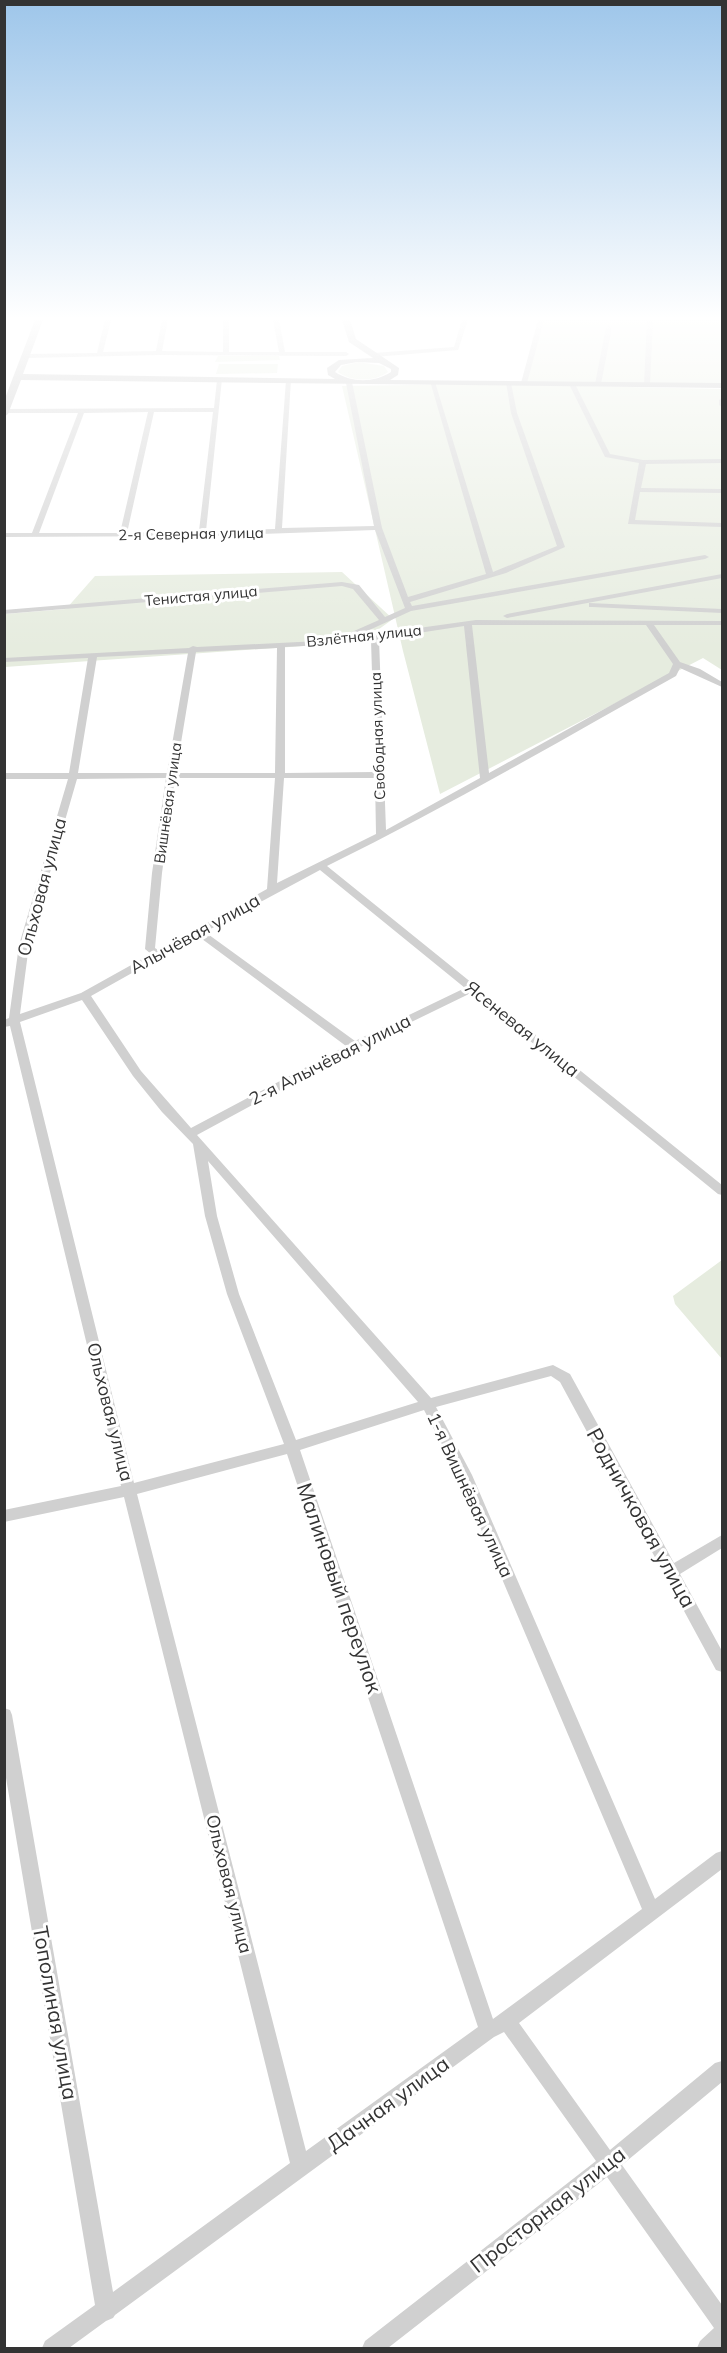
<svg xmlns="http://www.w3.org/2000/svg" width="727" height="2353" font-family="Mulish,sans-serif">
	<rect width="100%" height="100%" fill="#fff"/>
	<path fill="#e6ecdf" d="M540,320H722V384L526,382Z
		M218,356H279L280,360L215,362Z
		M358,362L384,366L388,372C375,382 351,382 338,372L342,366Z
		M219,364H278L277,373L216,374Z
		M483,384L722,389V670L703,658L440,794L403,651L342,386Z
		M342,572L393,619L361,642L5,667V614L66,609L95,576Z
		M722,1260V1359L675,1304L673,1296Z"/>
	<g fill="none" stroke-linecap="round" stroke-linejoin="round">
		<path fill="#d0d0d0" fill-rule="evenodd" d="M105,320H111L103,352L156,351L162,320H168L162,351L223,352V320H229V352H279L273,320H279L285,352H346L349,354L346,356L159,355L27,358L24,356L27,354L97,353Z
			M462,320H468L458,350L374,357L371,355L374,353L454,347Z
			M538,320H544L527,383L524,385L521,383Z
			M647,320H653L650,385L647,387L644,385Z
			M609,325L612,327L601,384L598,386L595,384L606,327Z
			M337,375L352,382L382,528L408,597L486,574L430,381L435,382L493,572L557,546L511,413L506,382L511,383L517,413L565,547L506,573L410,602L412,606L705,555L709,557L705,559L411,611L354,637L476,620L722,621V625H654L680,662L700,669L722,682V687L680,668L676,676C560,741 446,807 327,866L722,1185V1195L718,1194L471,993L358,1048L197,1135L431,1398L553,1365L570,1374L674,1563L722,1535V1548L680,1574L722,1651V1672L716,1670L560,1382L551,1376L436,1407L472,1475L655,1899L716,1853L722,1851V1869L519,2023L610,2150L715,2063L722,2061V2082L622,2165L722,2305V2348H697L700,2341L714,2328L607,2177L388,2348H362L365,2341L596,2161L504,2032L494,2037L115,2315L113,2318L106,2321L69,2348H42L45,2341L95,2305L4,1766V1708L10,1710L12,1715L113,2292L290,2163L124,1497L4,1522V1510L121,1486L10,1026L4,1027V1020L9,1018L19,945L68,779H4V773H69L88,658L4,662V658L189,648L193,646L197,647L339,640L345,639V635L379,620L353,589L342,586L4,614V610L342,582L359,585L385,617L405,608L375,530L202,536L4,537V533H32L78,413H6L4,409L214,408L217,380L222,379L206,531L275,529L286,380L291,379L282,528L374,526L346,383L335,378ZM148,412L120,533H39L84,413ZM154,412H213L199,531L127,533ZM472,625H646L673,664L669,673L489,773ZM464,626L480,778L386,830L379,639ZM371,640L375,772L285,773V647L339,644ZM277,648L275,773H176L196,652ZM188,653L167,773H78L97,657ZM166,778L152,873L145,949L151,954L81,993L20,1014L29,945L77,779ZM175,778H275L267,889L158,950L155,948L162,873ZM284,778H375L376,834L277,883ZM320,870L465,988L355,1041L205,932ZM198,936L346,1046L191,1128L141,1071L91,996ZM82,1000L133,1076L162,1112L193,1144L205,1216L227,1294L284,1444L134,1483L20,1022ZM208,1161L418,1402L296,1440L239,1294L217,1216ZM424,1410L458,1475L642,1909L493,2019L300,1450ZM287,1454L478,2027L306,2151L137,1494Z
			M572,382L575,384L610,454L643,460L722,459V463L646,464L641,488L722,489V493L640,492L635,520L722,523V527L628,524L639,463L605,457L569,384Z
			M722,398V407L719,405V400Z
			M722,574V578L507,618L503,616L507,614Z
			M589,603L722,609V613L592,607H589Z"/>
		<path fill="#bdbdbd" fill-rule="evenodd" d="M35,320H43L23,374L335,379L328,375L327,368L339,360L373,358L349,342L342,320H350L356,339L399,368L398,375L390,380L722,383V388L21,380L8,414L4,417V401ZM357,362L379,363L391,369V372C374,383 352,383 335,372L341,365Z"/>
	</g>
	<linearGradient id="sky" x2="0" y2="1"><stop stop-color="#9ec6ea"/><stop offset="0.49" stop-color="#fff"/><stop offset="1" stop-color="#fff" stop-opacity="0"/></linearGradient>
	<rect width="727" height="649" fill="url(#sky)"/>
	<g text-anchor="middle" stroke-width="6" stroke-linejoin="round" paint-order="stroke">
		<g font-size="15" fill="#333" stroke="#fff">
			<text transform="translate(191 534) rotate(-1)" y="5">2-я Северная улица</text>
			<text transform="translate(201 596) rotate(-5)" y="5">Тенистая улица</text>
			<text transform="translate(364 636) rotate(-6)" y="5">Взлётная улица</text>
			<text transform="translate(378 736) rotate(-92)" y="5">Свободная улица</text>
			<text transform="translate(168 803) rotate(-82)" y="5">Вишнёвая улица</text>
		</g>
		<g font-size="18" fill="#333" stroke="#fff">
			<text transform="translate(42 887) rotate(-75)" y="6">Ольховая улица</text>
			<text transform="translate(195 934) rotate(-29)" y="6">Алычёвая улица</text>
			<text transform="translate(522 1029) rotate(39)" y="6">Ясеневая улица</text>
			<text transform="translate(330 1060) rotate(-27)" y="6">2-я Алычёвая улица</text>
			<text transform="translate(110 1412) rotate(76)" y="6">Ольховая улица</text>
			<text transform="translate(470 1495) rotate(65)" y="6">1-я Вишнёвая улица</text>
			<text transform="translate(229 1884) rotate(76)" y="6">Ольховая улица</text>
		</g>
		<g font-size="21" fill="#333" stroke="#fff">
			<text transform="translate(641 1518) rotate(61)" y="7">Родничковая улица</text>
			<text transform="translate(339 1588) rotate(71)" y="7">Малиновый переулок</text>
			<text transform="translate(55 2013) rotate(80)" y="7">Тополиная улица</text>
			<text transform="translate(388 2104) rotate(-36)" y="7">Дачная улица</text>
			<text transform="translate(548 2210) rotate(-38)" y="7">Просторная улица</text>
		</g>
	</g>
	<rect width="727" height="2353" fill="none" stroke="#333333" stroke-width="12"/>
</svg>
